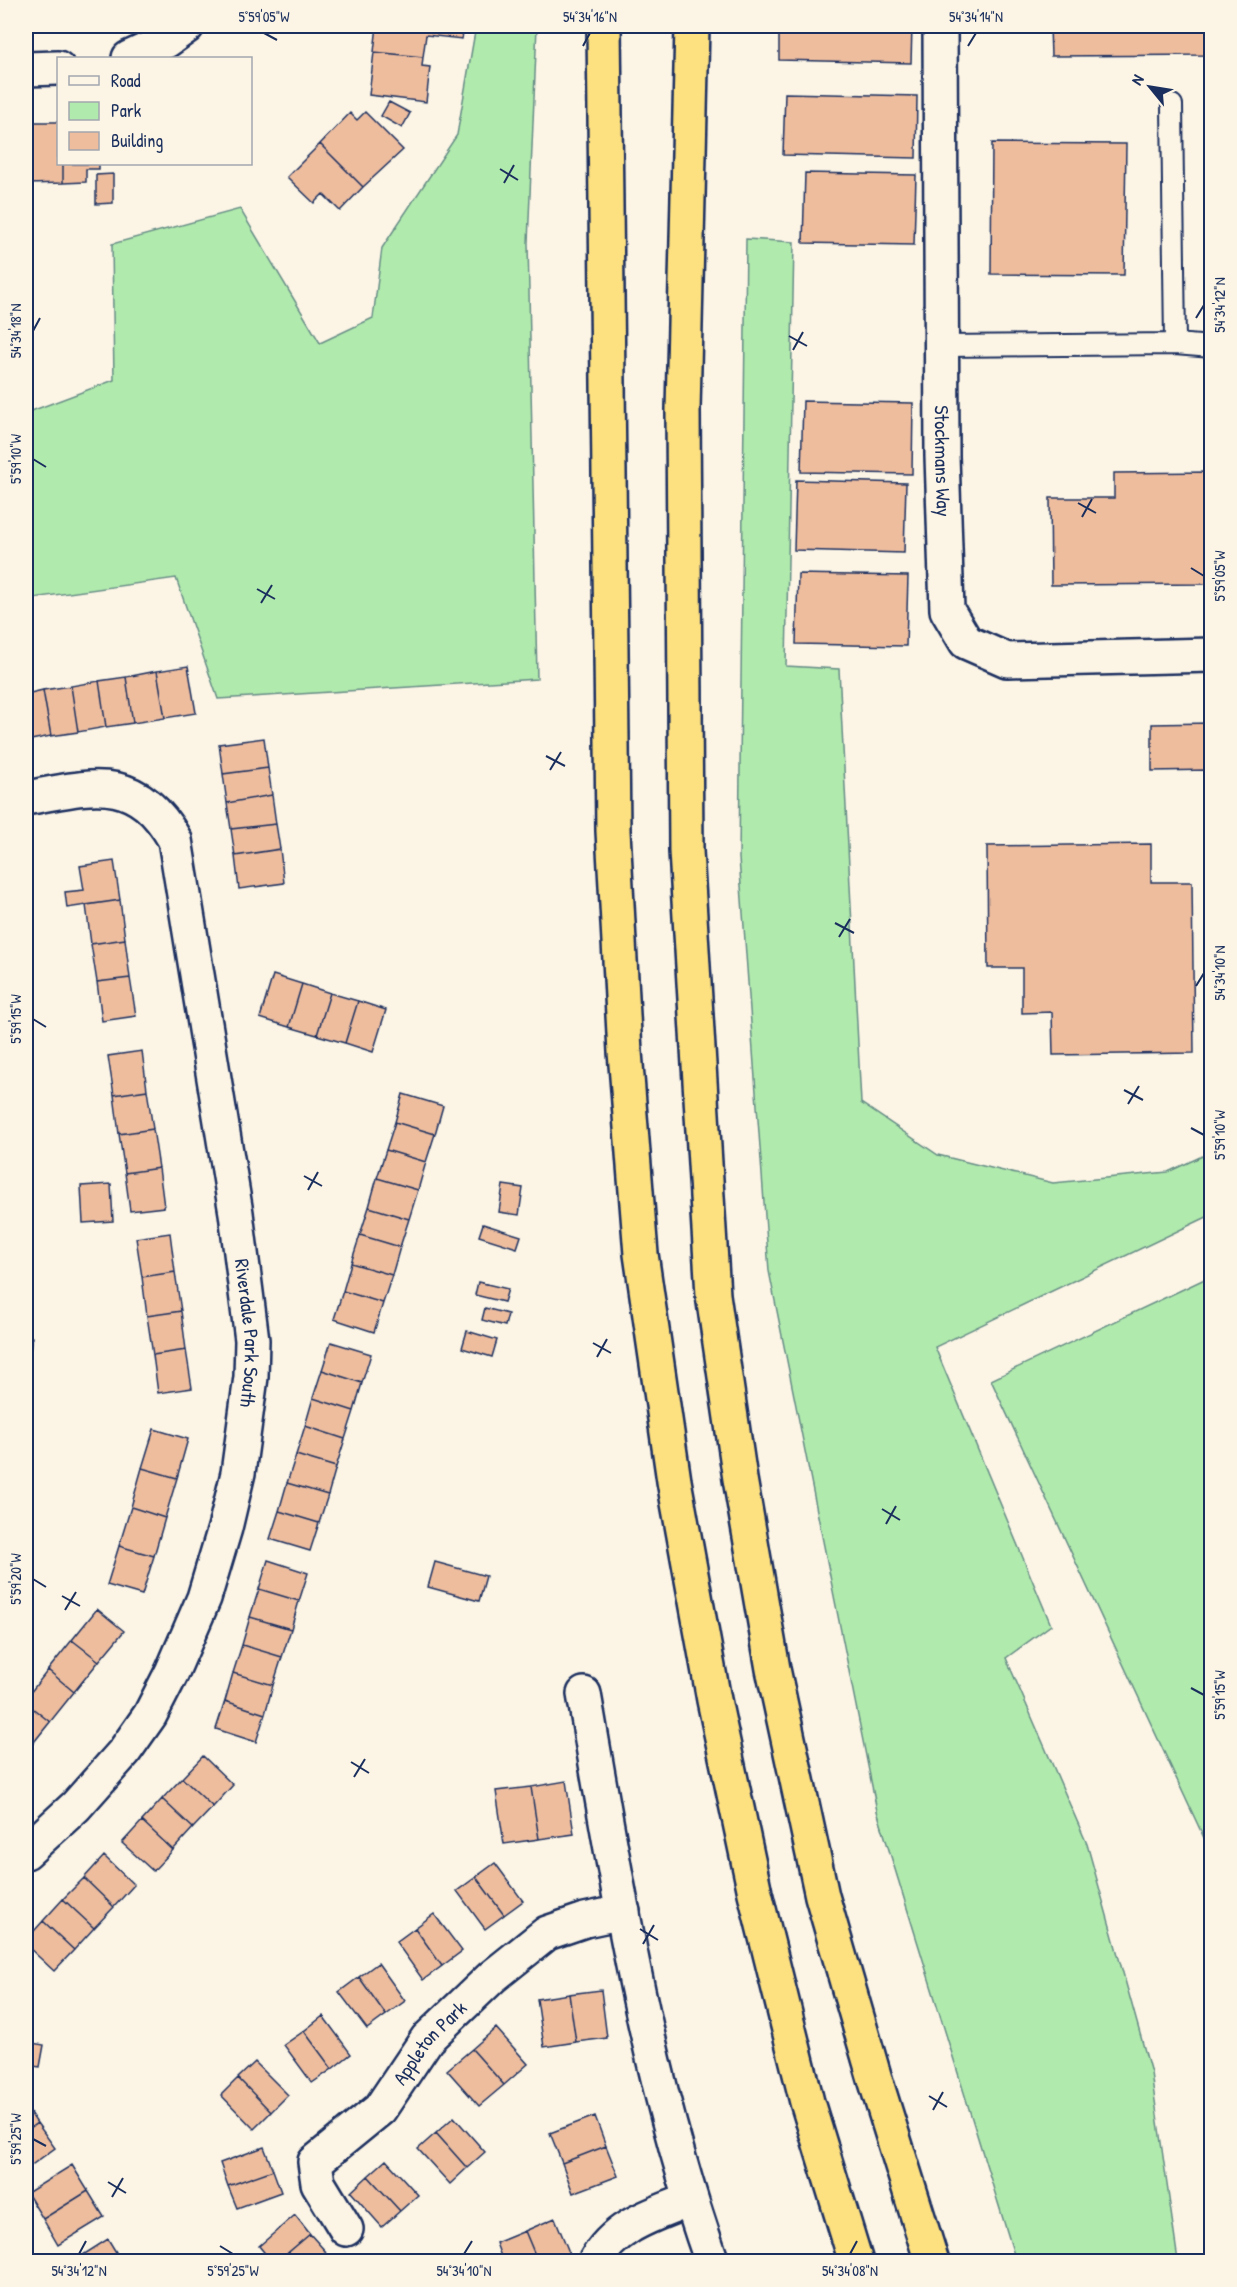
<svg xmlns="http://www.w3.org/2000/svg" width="1237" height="2287" font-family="'Patrick Hand',sans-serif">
	<rect width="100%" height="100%" fill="#fcf5e5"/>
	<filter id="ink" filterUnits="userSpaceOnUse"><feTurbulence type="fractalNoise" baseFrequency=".0167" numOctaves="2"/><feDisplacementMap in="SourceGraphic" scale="12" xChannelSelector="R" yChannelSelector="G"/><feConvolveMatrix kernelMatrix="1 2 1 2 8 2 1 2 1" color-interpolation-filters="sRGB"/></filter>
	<g filter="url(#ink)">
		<path fill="#b1eaad" stroke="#668c86" stroke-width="1.5" d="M476,26H537L528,243L537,679L218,699L176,578L26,599V413L114,380L112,244L240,209L320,343L373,318L382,248L457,135Z
			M746,239L794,242L786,666L839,669L861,1103L938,1155L1053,1183L1168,1172L1211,1152V1215L935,1347L1051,1625L1006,1658L1087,1844L1151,2073L1178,2261H1016L877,1811L769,1271L739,858Z
			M1211,1276V1853L991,1380Z"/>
		<path fill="#eebd9e" stroke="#1b2f5e" stroke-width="1.5" d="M377,26H464L462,39L426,35L423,57L374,52Z
			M779,26H912L911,63L779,60Z
			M1050,26H1212V55L1051,56Z
			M374,52L423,57L422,66L430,67L426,102L369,95Z
			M785,93L917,96L916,158L783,155Z
			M389,102L410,113L402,128L381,116Z
			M365,112L403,150L363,187L320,144L350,113L357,120Z
			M28,122H58V164H63V183L28,184Z
			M992,143L1126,144L1124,275L991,274Z
			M320,144L363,187L340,211L323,194L314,203L287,177Z
			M63,164H99V169H86V182L63,183Z
			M805,173L916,175L914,245L803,243Z
			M113,174V203L96,204V175Z
			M26,193H33V226H26Z
			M803,401L913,403L912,474L801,472Z
			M1212,472V584L1051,585L1050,498H1114V473Z
			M796,480L906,483L904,553L794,550Z
			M798,574L908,576L906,646L796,644Z
			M188,666L196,713L165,718L157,671Z
			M157,671L165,718L133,723L126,677Z
			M126,677L133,723L106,727L99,681Z
			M99,681L106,727L78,732L71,686Z
			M71,686L78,732L51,736L43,690Z
			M43,690L51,736L26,741V694Z
			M1212,723V819H1210L1209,770L1152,771V724Z
			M264,738L268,768L223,774L219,744Z
			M268,768L272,795L227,803L223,774Z
			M272,795L276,824L231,829L227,803Z
			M276,824L280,849L235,856L231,829Z
			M1151,844V882H1192L1194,1053L1053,1055L1052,1012L1022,1013V968H988L987,846Z
			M280,849L284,883L239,889L235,856Z
			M114,861L120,900L67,908L65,892L84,890L80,866Z
			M120,900L125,939L91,944L86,905Z
			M125,939L130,978L97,982L91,944Z
			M273,975L302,984L289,1027L260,1018Z
			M130,978L136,1016L102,1021L97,982Z
			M302,984L330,993L317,1035L289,1027Z
			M330,993L358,1001L345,1043L317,1035Z
			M358,1001L386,1010L373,1052L345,1043Z
			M142,1051L147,1090L114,1095L108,1056Z
			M147,1090L153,1129L119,1134L114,1095Z
			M403,1094L443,1106L435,1134L395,1122Z
			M395,1122L435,1134L426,1162L386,1150Z
			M153,1129L159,1168L125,1173L119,1134Z
			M386,1150L426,1162L418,1190L377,1178Z
			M159,1168L164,1207L130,1211L125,1173Z
			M377,1178L418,1190L409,1219L369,1207Z
			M111,1184L113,1221L83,1223L81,1186Z
			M503,1185L523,1188L519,1215L499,1212Z
			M369,1207L409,1219L400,1247L360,1235Z
			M483,1224L521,1236L517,1248L479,1236Z
			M170,1233L175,1272L142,1277L136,1238Z
			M360,1235L400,1247L392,1275L351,1263Z
			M351,1263L392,1275L383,1303L343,1291Z
			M175,1272L181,1311L147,1316L142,1277Z
			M478,1282L508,1289L504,1302L475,1295Z
			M343,1291L383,1303L374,1332L334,1319Z
			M485,1308L508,1314L505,1326L482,1320Z
			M181,1311L186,1350L153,1355L147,1316Z
			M467,1331L497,1340L492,1357L462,1348Z
			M26,1336L32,1337L28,1366H26Z
			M331,1342L371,1354L362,1383L322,1370Z
			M186,1350L192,1388L158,1393L153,1355Z
			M322,1370L362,1383L354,1411L313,1398Z
			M313,1398L354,1411L345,1439L305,1426Z
			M305,1426L345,1439L336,1467L296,1455Z
			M154,1429L188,1439L177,1478L142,1468Z
			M296,1455L336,1467L328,1495L287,1483Z
			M142,1468L177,1478L165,1518L131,1507Z
			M287,1483L328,1495L319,1523L279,1511Z
			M131,1507L165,1518L154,1556L119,1546Z
			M279,1511L319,1523L310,1551L270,1539Z
			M119,1546L154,1556L142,1595L107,1585Z
			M268,1560L308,1573L299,1601L259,1589Z
			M435,1562L486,1576L479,1601L428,1587Z
			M259,1589L299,1601L291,1629L250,1617Z
			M97,1609L124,1631L99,1661L72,1640Z
			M250,1617L291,1629L282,1657L242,1645Z
			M72,1640L99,1661L74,1692L48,1670Z
			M242,1645L282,1657L273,1685L233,1673Z
			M48,1670L74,1692L50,1722L26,1703V1698Z
			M233,1673L273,1685L265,1714L225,1701Z
			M225,1701L265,1714L256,1742L216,1729Z
			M26,1703L50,1722L26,1752Z
			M203,1756L233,1785L213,1807L182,1778Z
			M182,1778L213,1807L193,1828L162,1799Z
			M566,1781L574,1834L539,1839L531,1787Z
			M531,1787L539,1839L504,1844L496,1791Z
			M162,1799L193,1828L173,1850L142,1821Z
			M142,1821L173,1850L153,1871L122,1843Z
			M104,1856L134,1885L114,1907L84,1878Z
			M495,1863L523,1901L504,1915L476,1877Z
			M476,1877L504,1915L485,1929L457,1891Z
			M84,1878L114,1907L94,1928L63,1899Z
			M63,1899L94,1928L74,1950L43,1921Z
			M434,1914L462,1951L442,1966L415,1928Z
			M43,1921L74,1950L54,1971L26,1945V1940Z
			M415,1928L442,1966L423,1980L396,1942Z
			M378,1963L405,2001L386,2015L359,1977Z
			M359,1977L386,2015L367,2029L339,1992Z
			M601,1990L607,2038L576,2042L569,1994Z
			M569,1994L576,2042L544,2047L537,1999Z
			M323,2016L351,2054L332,2069L304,2031Z
			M496,2028L528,2064L504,2085L472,2049Z
			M304,2031L332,2069L312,2083L284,2045Z
			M26,2042L44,2045L40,2067L26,2065Z
			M472,2049L504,2085L479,2106L447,2070Z
			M255,2062L288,2095L271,2112L238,2078Z
			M238,2078L271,2112L254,2129L221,2095Z
			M26,2107L37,2123L26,2131Z
			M595,2116L606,2146L562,2163L550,2133Z
			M454,2117L485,2152L467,2168L436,2133Z
			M37,2123L55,2148L26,2169V2131Z
			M436,2133L467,2168L450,2184L418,2149Z
			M606,2146L618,2176L573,2193L562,2163Z
			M264,2147L273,2170L228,2186L220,2163Z
			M386,2160L418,2195L400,2211L368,2176Z
			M72,2165L88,2191L43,2219L27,2193Z
			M273,2170L281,2192L237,2208L228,2186Z
			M368,2176L400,2211L382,2227L351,2192Z
			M88,2191L104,2217L58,2245L43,2219Z
			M295,2215L310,2234L277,2262H272L259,2246Z
			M555,2218L573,2262H538L525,2231Z
			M525,2231L538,2262H503L496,2243Z
			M310,2234L326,2252L314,2262H277Z
			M108,2239L122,2262H72Z"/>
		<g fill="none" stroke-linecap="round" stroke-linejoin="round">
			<g stroke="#1b2f5e" stroke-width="24">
				<path id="service" d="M1172,105L1175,344
					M942,346L1175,344L1212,347"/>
			</g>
			<g stroke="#1b2f5e" stroke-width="38">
				<g id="minor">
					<path id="s1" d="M940,26L942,456L947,610L966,642L1007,660L1212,655"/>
					<path d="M129,58L166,41L187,26"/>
					<path d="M26,69L58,68"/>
					<path id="s2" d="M26,798C92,786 136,771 175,840L236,1213L252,1340L251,1377L238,1473L225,1528L204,1598L172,1672L150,1715L124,1752L76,1806L26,1852"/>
					<path d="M584,1694C617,1884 647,2079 712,2262"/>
					<path id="s3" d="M346,2229L318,2183L315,2162L380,2109L427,2039L492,1977L547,1933L585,1920L623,1912"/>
					<path d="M595,2262C615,2225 653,2215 690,2200"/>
				</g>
			</g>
			<g stroke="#1b2f5e" stroke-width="38">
				<path id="motorway" d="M604,26L613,831L625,1052L641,1254L674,1481L714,1700L755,1893L807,2102L856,2262
					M692,26L683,410L686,851L713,1295L740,1479L773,1669L822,1896L875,2079L932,2262"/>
			</g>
			<use href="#service" stroke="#fcf5e5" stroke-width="20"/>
			<use href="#minor" stroke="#fcf5e5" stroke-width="33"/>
			<use href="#motorway" stroke="#fde080" stroke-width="33"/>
		</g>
	</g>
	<path fill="none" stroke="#1b2f5e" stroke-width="2" d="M264,33L277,40M583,46L590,33M968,46L976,33M500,169L518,180M504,183L514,165M1196,318L1204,305M33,331L40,318M789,336L807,346M793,350L803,332M33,459L46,467M1078,503L1096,513M1082,517L1092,499M1191,568L1204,576M257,589L275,599M261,603L272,585M546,756L565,766M550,770L561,752M835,923L854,933M839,937L850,919M1196,986L1204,973M33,1019L46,1027M1124,1090L1143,1100M1128,1104L1139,1086M1191,1128L1204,1135M304,1176L322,1186M308,1190L318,1172M593,1343L611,1353M597,1357L607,1339M882,1509L900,1520M886,1524L896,1506M33,1579L46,1587M62,1596L80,1606M65,1610L76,1592M1191,1688L1204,1695M351,1762L369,1773M354,1777L365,1759M640,1929L658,1940M643,1944L654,1925M929,2096L947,2107M933,2110L943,2092M33,2139L46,2146M108,2182L126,2193M112,2197L123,2178M220,2246L233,2254M79,2254L86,2241M464,2254L472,2241M850,2254L857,2241"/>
	<g text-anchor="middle" stroke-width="5" stroke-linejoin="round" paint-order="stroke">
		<g font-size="20" fill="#1b2f5e" stroke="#fcf5e5">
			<text dy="7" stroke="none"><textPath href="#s1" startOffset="435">Stockmans Way</textPath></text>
			<text dy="7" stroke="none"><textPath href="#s2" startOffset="670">Riverdale Park South</textPath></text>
			<text dy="7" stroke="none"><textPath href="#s3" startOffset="242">Appleton Park</textPath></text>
		</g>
	</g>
	<rect width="1237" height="2287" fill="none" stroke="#fcf5e5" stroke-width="66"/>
	<rect x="57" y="57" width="195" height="108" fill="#fcf5e5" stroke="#a2a6af" stroke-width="1.5"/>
	<rect x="69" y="76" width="30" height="9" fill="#fcf5e5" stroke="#a2a6af" stroke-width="1.5"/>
	<text x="111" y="87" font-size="18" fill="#1b2f5e">Road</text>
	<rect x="69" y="102" width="30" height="18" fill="#b1eaad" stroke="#a2a6af" stroke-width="1.5"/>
	<text x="111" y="117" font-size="18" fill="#1b2f5e">Park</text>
	<rect x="69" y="132" width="30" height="18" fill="#eebd9e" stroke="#a2a6af" stroke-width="1.5"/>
	<text x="111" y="147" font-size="18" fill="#1b2f5e">Building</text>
	<g transform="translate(1150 87) rotate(300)" stroke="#fcf5e5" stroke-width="4.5" paint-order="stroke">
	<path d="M0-4.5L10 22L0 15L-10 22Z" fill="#1b2f5e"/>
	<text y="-9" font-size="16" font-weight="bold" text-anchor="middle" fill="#1b2f5e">N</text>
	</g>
	<rect x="33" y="33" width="1171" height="2221" fill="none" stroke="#1b2f5e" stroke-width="2"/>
	<g font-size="15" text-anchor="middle" fill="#1b2f5e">
		<text x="264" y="22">5°59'05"W</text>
		<text x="590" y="22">54°34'16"N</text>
		<text x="976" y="22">54°34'14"N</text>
		<text transform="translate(1220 305) rotate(-90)" y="5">54°34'12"N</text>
		<text transform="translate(16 331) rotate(-90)" y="5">54°34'18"N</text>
		<text transform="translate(16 459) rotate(-90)" y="5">5°59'10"W</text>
		<text transform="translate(1220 576) rotate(-90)" y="5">5°59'05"W</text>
		<text transform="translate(1220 973) rotate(-90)" y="5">54°34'10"N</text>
		<text transform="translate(16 1019) rotate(-90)" y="5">5°59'15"W</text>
		<text transform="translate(1220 1135) rotate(-90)" y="5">5°59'10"W</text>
		<text transform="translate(16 1579) rotate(-90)" y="5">5°59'20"W</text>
		<text transform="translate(1220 1695) rotate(-90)" y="5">5°59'15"W</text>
		<text transform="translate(16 2139) rotate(-90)" y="5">5°59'25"W</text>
		<text x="79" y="2276">54°34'12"N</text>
		<text x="233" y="2276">5°59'25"W</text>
		<text x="464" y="2276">54°34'10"N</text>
		<text x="850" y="2276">54°34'08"N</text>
	</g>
</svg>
